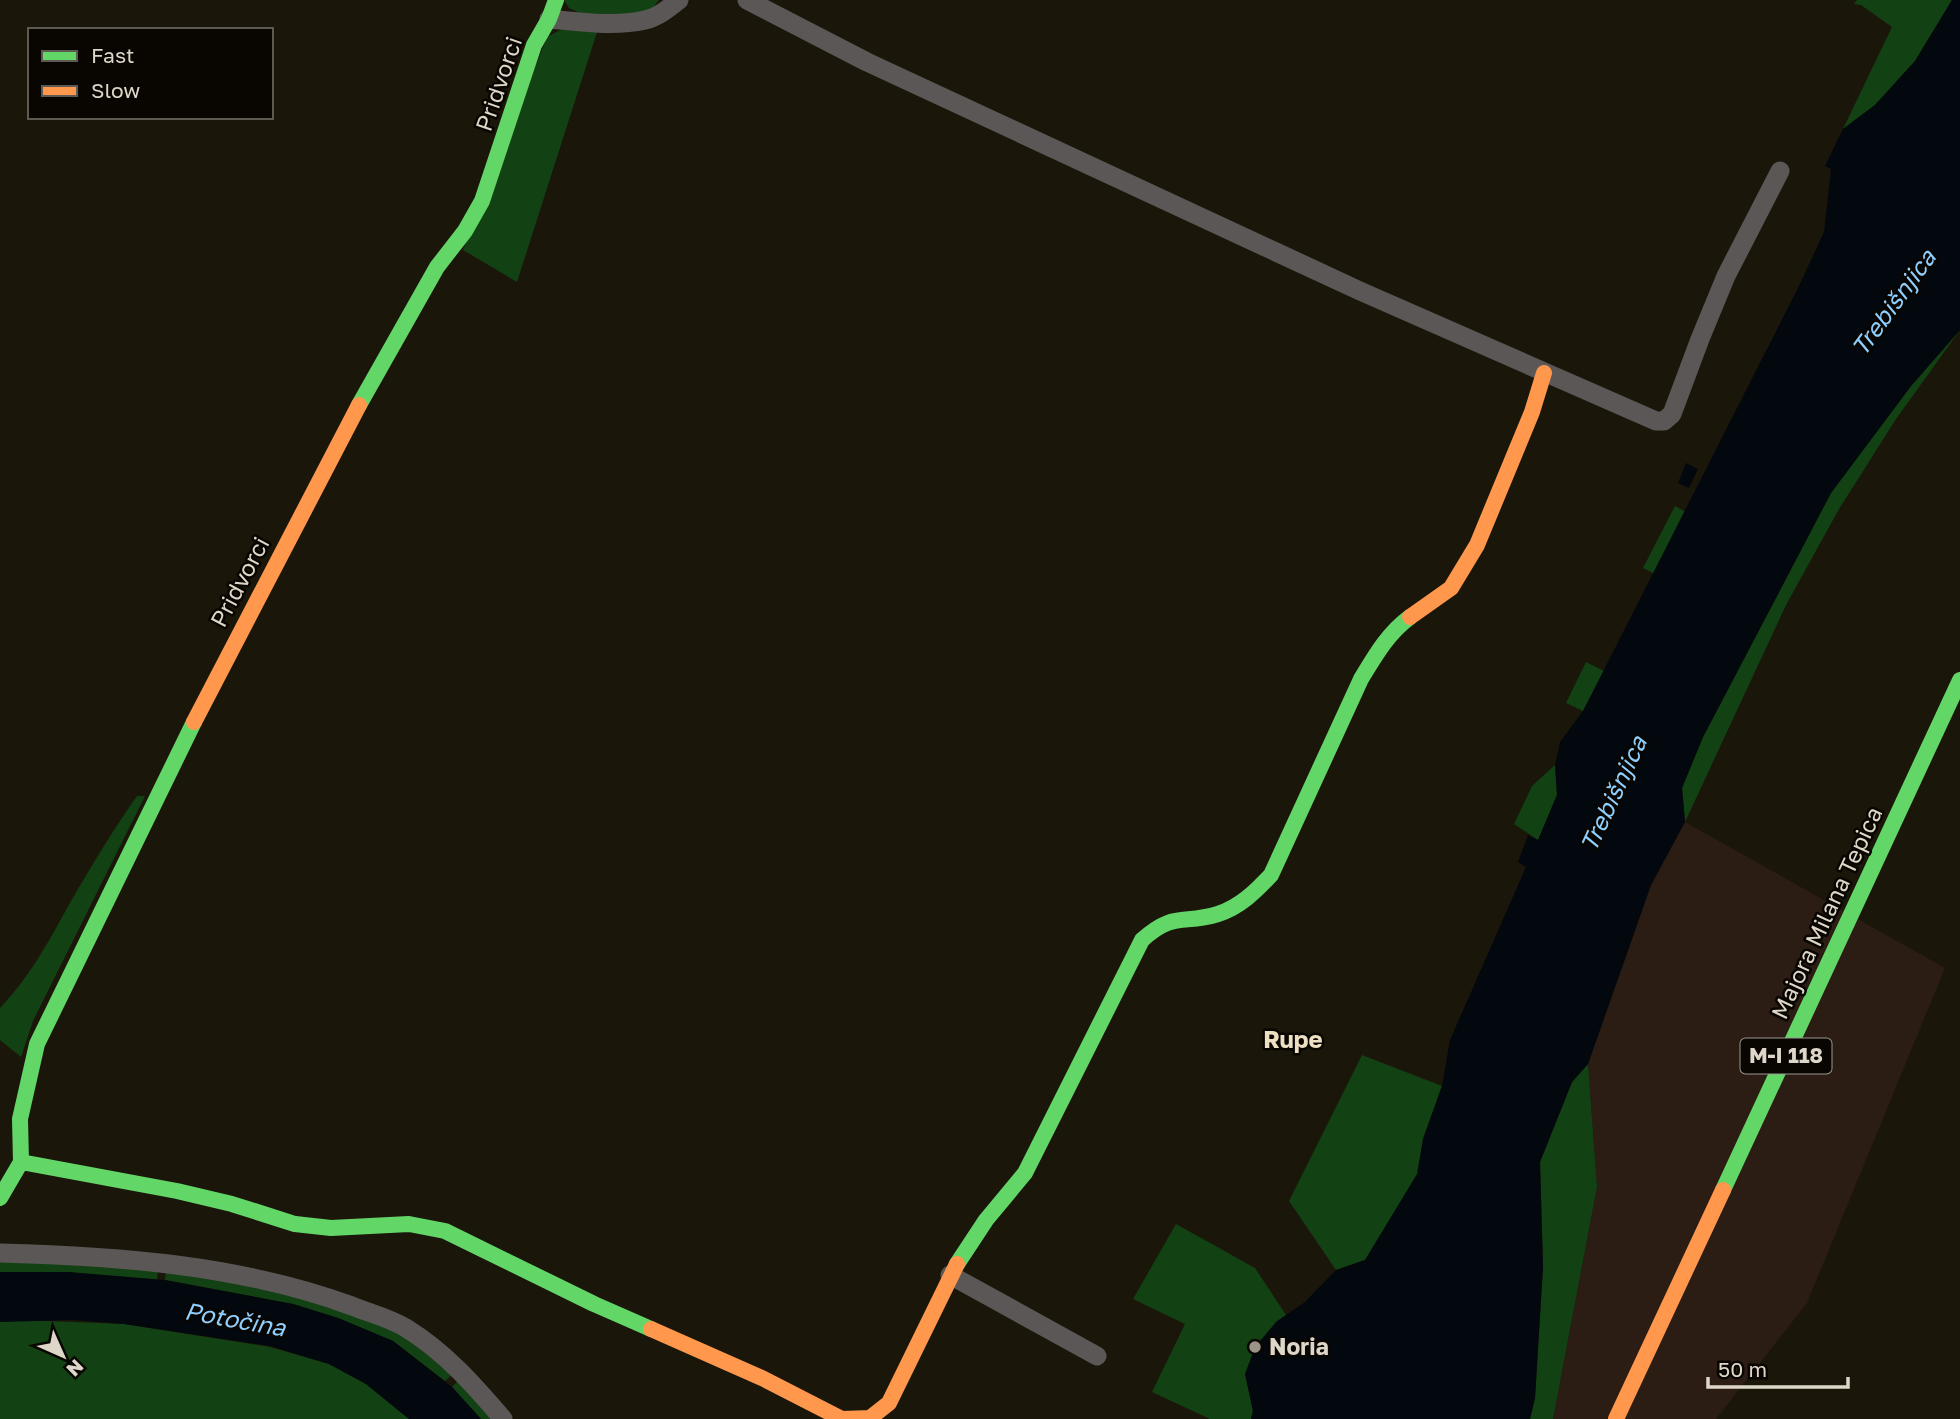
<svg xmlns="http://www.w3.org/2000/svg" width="1960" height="1419" font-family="'Golos Text',sans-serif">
	<rect width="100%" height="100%" fill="#1b160a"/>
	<path fill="#2b1c14" d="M1685,822L1945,968L1807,1303L1716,1419H1553L1597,1187L1588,1064L1651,885Z"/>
	<path fill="#124214" d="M564,0H659L650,11L640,16H586L569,8Z
		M1857,0H1952L1915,61L1875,105L1843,129L1892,27L1861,5L1854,4Z
		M562,29H598L517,282L463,250L547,37Z
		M1960,330L1896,419L1839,509L1786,605L1685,822L1682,788L1703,737L1831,493L1911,386Z
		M1675,506L1686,512L1655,574L1643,568Z
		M1586,662L1604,671L1583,711L1566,703Z
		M1555,765L1557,795L1538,840L1514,824L1532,786Z
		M137,796H145L33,1021L21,1057L0,1040V1008C30,977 50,939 71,901C92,865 113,830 137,796Z
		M1362,1055L1442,1086L1423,1139L1418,1174L1365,1260L1336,1270L1289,1201Z
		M1588,1064L1597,1187L1553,1419H1530L1535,1398L1543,1267L1540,1162L1572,1082Z
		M1176,1224L1255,1268L1286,1315L1276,1322L1245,1374L1253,1411L1251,1419H1210L1152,1392L1185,1324L1133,1299Z
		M0,1262H68L158,1269L157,1280L68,1272H0Z
		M166,1270L309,1297L402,1334L453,1374L445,1381L393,1341L338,1318L293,1304L165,1280Z
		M22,1320L124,1324L270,1347L329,1364L366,1384L409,1419H0V1322Z
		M460,1379L494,1419H481L452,1387Z"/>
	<path fill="#03080f" d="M1952,0H1960V330L1911,386L1831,493L1703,737L1682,788L1685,822L1651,885L1588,1064L1572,1082L1540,1162L1543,1267L1535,1398L1530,1419H1251L1253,1411L1245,1374L1255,1347L1276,1322L1305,1302L1336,1270L1365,1260L1417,1174L1423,1139L1442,1086L1450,1040L1526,867L1518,862L1528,835L1538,840L1557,795L1555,765L1560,742L1583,711L1799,286L1824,232L1831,169L1825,166L1843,129L1875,105L1915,61Z
		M1686,463L1698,469L1689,488L1678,483Z
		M0,1272H68L165,1280L293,1304L338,1318L393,1341L452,1387L481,1419H409L366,1384L329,1364L270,1346L124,1324L72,1320L0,1322Z"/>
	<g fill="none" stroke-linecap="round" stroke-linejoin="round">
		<path stroke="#5b5756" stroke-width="19" d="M747,0L867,62L1360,291L1656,421H1664L1672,414L1700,339L1726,276L1780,171
			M549,19C580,22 615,27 645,20C658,17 669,8 679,0
			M0,1253C118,1256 240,1265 352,1306C369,1313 390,1318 406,1328C445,1352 474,1385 503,1419
			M950,1275L1097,1356"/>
		<path stroke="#63d668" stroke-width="16" d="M359,405L437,267L465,231L482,201L534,45L549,19L556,0
			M21,1162L177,1191L232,1204L295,1224L331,1228L409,1224L445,1231L594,1304L651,1329
			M1723,1190L1960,680
			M0,1198L21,1162L20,1119L37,1044L194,722
			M957,1264L986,1220L1025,1173L1142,940C1174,911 1183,925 1218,914C1240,907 1256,891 1271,875L1361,679C1375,656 1388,633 1410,617"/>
		<path stroke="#ff974d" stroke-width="16" d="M1410,617L1451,588L1477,545L1532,412L1544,373
			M194,722L359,405
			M651,1329L764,1379L842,1419L870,1418L889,1403L957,1264
			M1616,1419L1723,1190"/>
	</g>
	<circle fill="#9a9386" stroke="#090501" stroke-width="2.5" cx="1255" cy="1347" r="7"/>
	<g text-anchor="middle" stroke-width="5" stroke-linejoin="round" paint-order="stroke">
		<rect fill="#090501" stroke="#9e988d" stroke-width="2" x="1740.5" y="1038.5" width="91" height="35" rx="5"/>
		<g font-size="21" font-weight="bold" fill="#ded7c9">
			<text x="1786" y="1063">M-I 118</text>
		</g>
		<g font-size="23" fill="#ded7c9" stroke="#090501">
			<text transform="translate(499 84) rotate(-71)" y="8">Pridvorci</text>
			<text transform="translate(240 582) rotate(-62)" y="8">Pridvorci</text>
			<text transform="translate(1827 913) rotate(-65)" y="8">Majora Milana Tepica</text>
		</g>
		<g font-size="23" font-weight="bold" fill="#ded7c9" stroke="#090501" text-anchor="start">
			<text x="1269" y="1355">Noria</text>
		</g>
		<g font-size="24" font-style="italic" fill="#8ecfff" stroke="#090501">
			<text transform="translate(1894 303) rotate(-54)" y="8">Trebišnjica</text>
			<text transform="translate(1614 794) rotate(-65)" y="8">Trebišnjica</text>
			<text transform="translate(235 1320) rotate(10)" y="8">Potočina</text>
		</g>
		<g font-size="24" font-weight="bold" fill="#ecdfc2" stroke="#090501">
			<text x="1293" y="1048">Rupe</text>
		</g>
	</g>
	<rect x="28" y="28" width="245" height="91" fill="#090501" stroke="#5e5951" stroke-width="2"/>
	<rect x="42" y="51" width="35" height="10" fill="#63d668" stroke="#5e5951" stroke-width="2"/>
	<text x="91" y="63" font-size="21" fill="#ded7c9">Fast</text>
	<rect x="42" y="86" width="35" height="10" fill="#ff974d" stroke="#5e5951" stroke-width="2"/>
	<text x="91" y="98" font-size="21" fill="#ded7c9">Slow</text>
	<g transform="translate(63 1356) rotate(135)" stroke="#090501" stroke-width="5" paint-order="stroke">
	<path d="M0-5L12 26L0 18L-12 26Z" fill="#ded7c9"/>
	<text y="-10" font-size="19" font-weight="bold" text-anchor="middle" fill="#ded7c9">N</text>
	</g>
	<path d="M1708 1377v10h140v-10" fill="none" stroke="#ded7c9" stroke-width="3.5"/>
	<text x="1718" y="1377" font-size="21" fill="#ded7c9" stroke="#090501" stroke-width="5" paint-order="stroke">50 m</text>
</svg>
